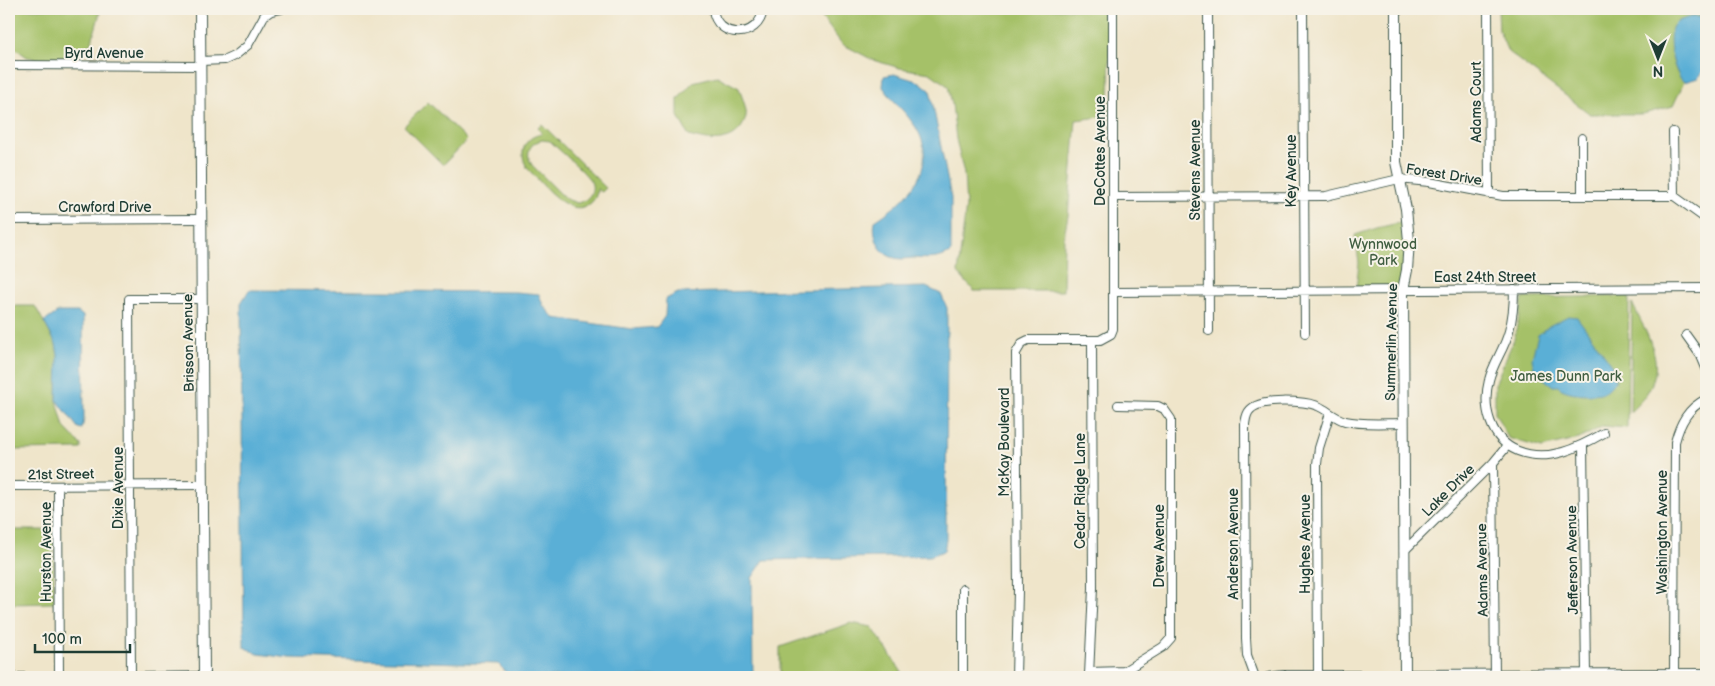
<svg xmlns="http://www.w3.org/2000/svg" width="1715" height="686" font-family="'Balsamiq Sans',sans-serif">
	<rect width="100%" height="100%" fill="#f7f3e8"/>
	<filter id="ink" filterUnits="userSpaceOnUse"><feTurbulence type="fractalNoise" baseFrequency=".02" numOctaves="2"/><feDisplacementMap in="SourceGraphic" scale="10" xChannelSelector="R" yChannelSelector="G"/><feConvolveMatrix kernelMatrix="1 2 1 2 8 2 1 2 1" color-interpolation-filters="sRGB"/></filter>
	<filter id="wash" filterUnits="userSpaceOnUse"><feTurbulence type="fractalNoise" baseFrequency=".0096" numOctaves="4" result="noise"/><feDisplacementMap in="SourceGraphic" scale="20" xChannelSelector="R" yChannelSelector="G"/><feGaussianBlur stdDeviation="1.12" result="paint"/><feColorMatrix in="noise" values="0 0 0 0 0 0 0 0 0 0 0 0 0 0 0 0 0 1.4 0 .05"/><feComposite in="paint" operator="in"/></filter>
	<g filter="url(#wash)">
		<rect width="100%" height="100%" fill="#efe5ca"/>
		<path fill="#a5c168" stroke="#627f4e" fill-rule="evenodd" d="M9,9H101L92,41L75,59L47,61L27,57L15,48L9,32Z
			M817,9H1110L1109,116L1076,120L1068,216L1064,235L1063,291H974L958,273L966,206L964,174L956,139L952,104L948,86L930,73L900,68L873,60L842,44L818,12Z
			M1498,9H1702L1701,17H1691L1671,50C1673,61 1675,74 1684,82L1673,106L1643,114H1590L1508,52L1499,31Z
			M717,76L739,88C741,95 745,103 746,111C747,117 744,124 740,129C727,145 707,141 689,136L678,116V99L693,82Z
			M428,102L467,140L443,165L404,126Z
			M542,124L606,188L602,192L597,189C597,196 594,201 588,205C567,218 541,182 528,169C518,154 523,137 542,134L538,128ZM542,140L550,141C561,152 582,169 590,180C597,191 587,202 577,203L566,199L532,165C525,154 529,143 542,140Z
			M1407,221L1402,289H1356L1359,263L1355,235L1377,228Z
			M1629,296L1627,428L1603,426L1579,439L1542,448L1508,438L1495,413V384L1514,339L1523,298Z
			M1632,303C1653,347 1673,373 1630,412Z
			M9,306H35L56,344L58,356L57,401L64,427L81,445V449L9,450Z
			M9,530H53L54,603L9,604Z
			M851,623L872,627L901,671L902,677H792L780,675V647Z"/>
		<path fill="#5aafd6" stroke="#3c7685" d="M1691,17H1701L1706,22V68L1698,78L1684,82C1673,73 1666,38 1673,26C1678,20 1684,19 1691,17Z
			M894,74L920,82L930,90L951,198V252C940,260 928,259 914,258C908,258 901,260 895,258C879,255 872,235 875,221C908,200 941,166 915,126C906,112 892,101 883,87L884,76Z
			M926,287L941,294L947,308L946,540L944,551L930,556L764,560L752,578L753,677H508V674L498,664L290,658L258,654L244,647L241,303L249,290L515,292L539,294L543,305L554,318L632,329L657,327L665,316L666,299L678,293Z
			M58,312H78L83,316L84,419L82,429L78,428L57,400L58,355L56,344L44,322Z
			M1568,316L1577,317L1614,368L1616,381C1612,384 1608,390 1604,392C1594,396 1564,394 1558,386H1553L1535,372L1532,359L1535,346L1538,335L1549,326Z"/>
	</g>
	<g filter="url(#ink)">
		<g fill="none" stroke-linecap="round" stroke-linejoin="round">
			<g stroke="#3e564a" stroke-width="10">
				<path id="minor" d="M392,9H404
					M713,9C716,40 760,40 763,9
					M1208,9L1209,331
					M1303,9L1305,333
					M1488,9L1489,194
					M200,61L225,60L236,55L248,45L264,16L271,11L281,9
					M9,65L200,66
					M1673,132L1674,196
					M1582,138V196
					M1113,197L1326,196L1399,179L1429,182L1503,196H1674L1706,219
					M9,220L201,219
					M1514,289C1514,304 1513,317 1509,331C1505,348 1493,363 1489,380C1482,407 1490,440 1518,451C1548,463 1578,448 1604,433
					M1114,292L1706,288
					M1686,335L1701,356L1706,368
					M1583,445L1586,674
					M1493,463L1495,677
					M9,486L203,485
					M58,487L59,677
					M1404,551L1493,463L1507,446
					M963,589V677
					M1089,672L1124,671L1163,647L1171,638V419L1164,409L1158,406L1118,405
					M1089,675L1093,588L1092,340
					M1318,676L1317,464L1319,448L1330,413
					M9,677H112
					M131,677L129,299H201
					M136,677L204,676
					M1016,677L1018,590L1016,353L1022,343L1028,340H1100L1111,334L1113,329V9
					M1255,677L1247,655L1246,638L1245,424C1246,419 1246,414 1250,410C1260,398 1304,401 1318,406C1327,410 1335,418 1345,421C1364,425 1384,423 1403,423
					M1268,677L1283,675H1405
					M1674,677L1675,442C1680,423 1688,408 1706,399"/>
			</g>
			<g stroke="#3e564a" stroke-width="12">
				<path id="tertiary" d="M200,9L204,677
					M1396,9V162L1406,209L1409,241L1407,270L1403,290L1405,677
					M1405,675L1706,674"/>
			</g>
			<use href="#minor" stroke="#fff" stroke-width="8"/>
			<use href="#tertiary" stroke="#fff" stroke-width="10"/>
		</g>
	</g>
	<g text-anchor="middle" stroke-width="4" stroke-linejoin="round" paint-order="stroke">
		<g font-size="14" fill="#1f3d34" stroke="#f7f3e8">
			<text x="104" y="58">Byrd Avenue</text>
			<text transform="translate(1476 102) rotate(-90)" y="5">Adams Court</text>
			<text transform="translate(1100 151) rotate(-90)" y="5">DeCottes Avenue</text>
			<text transform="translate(1195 170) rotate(-90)" y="5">Stevens Avenue</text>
			<text transform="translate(1291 171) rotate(-90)" y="5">Key Avenue</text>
			<text transform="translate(1444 174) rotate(9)" y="5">Forest Drive</text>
			<text x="105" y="212">Crawford Drive</text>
			<text x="1485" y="282">East 24th Street</text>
			<text transform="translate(1391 342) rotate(-89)" y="5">Summerlin Avenue</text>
			<text transform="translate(188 343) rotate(-91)" y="5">Brisson Avenue</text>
			<text transform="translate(1004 442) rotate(-90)" y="5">McKay Boulevard</text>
			<text transform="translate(61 474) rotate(-1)" y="5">21st Street</text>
			<text transform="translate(118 488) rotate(-90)" y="5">Dixie Avenue</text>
			<text transform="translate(1448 490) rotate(-45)" y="5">Lake Drive</text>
			<text transform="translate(1080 491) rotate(-90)" y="5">Cedar Ridge Lane</text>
			<text transform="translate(1662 532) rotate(-90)" y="5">Washington Avenue</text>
			<text transform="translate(1233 544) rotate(-90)" y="5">Anderson Avenue</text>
			<text transform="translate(1305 544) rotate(-90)" y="5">Hughes Avenue</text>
			<text transform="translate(1159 546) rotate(-90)" y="5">Drew Avenue</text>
			<text transform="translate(46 552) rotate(-90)" y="5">Hurston Avenue</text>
			<text transform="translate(1572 560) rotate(-91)" y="5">Jefferson Avenue</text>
			<text transform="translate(1482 570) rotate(-91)" y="5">Adams Avenue</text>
		</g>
		<g font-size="14" fill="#405e41" stroke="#f7f3e8">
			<text x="1383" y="249">Wynnwood<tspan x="1383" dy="16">Park</tspan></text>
			<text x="1566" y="381">James Dunn Park</text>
		</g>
	</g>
	<rect width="1715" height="686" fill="none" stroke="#f7f3e8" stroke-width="30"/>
	<g transform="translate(1658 58) rotate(180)" stroke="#f7f3e8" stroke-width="4" paint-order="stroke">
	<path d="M0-4L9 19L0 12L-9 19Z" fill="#1f3d34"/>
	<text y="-8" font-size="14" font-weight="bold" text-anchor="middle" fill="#1f3d34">N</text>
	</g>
	<path d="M35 644v8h95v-8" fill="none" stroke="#1f3d34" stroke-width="2.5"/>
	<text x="42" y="644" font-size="15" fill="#1f3d34" stroke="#f7f3e8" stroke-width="4" paint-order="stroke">100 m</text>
</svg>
